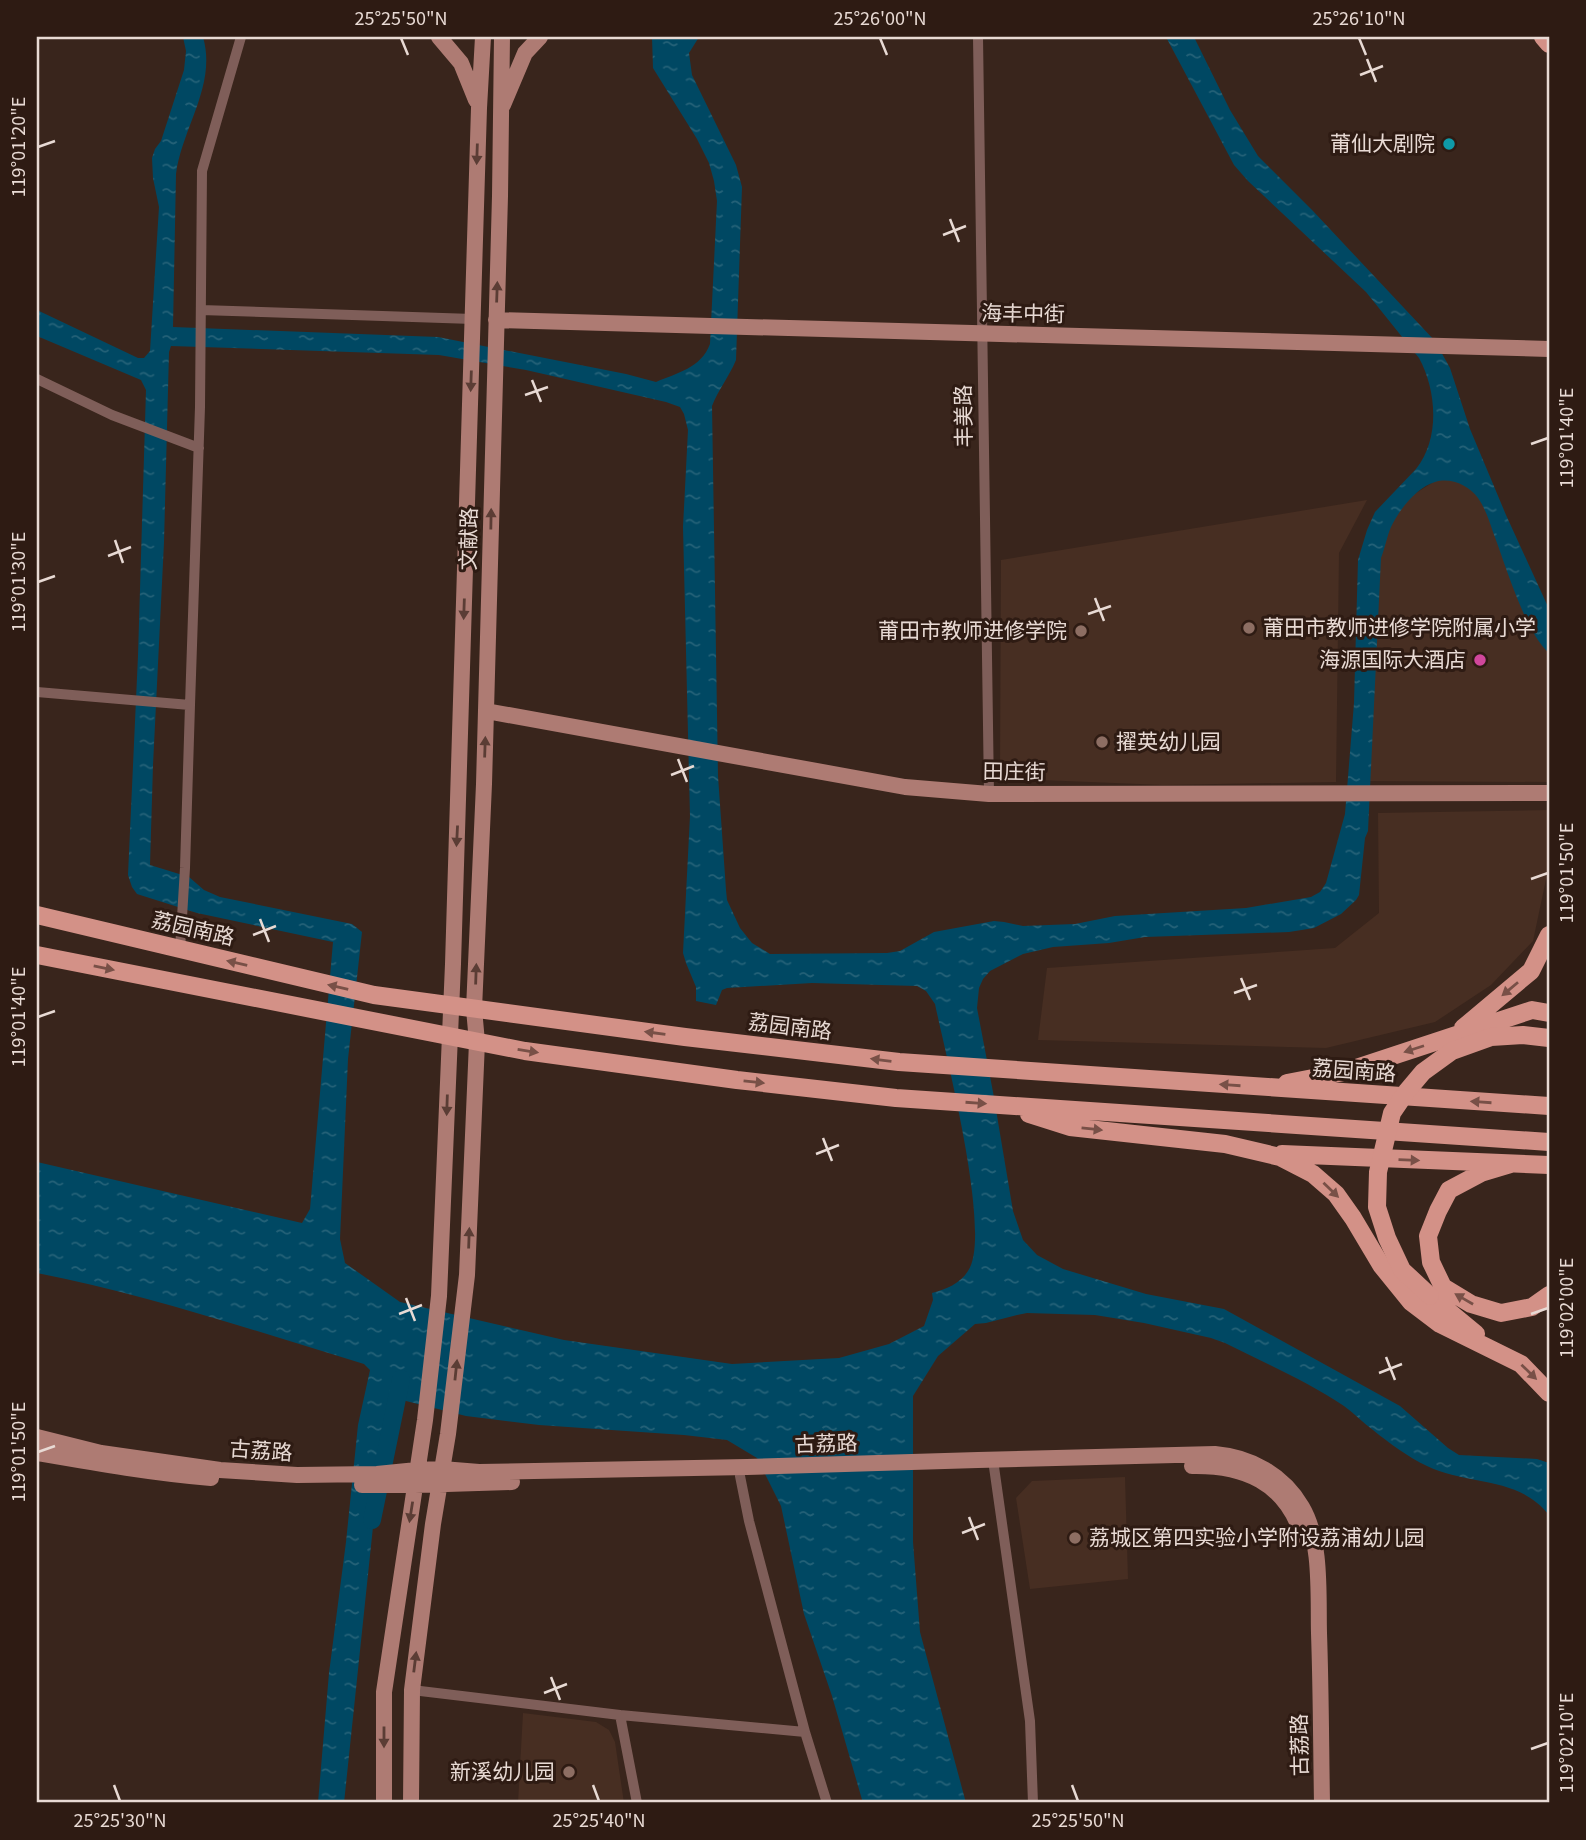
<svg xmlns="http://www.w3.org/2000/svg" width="1586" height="1840" font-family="Georgia,'Noto Sans SC',serif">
	<defs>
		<pattern id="water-ripples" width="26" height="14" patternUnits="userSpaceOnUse" patternTransform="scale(1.75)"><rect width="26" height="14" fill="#004863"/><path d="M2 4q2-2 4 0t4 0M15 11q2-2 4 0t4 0" fill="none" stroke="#256278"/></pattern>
	</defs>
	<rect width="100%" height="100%" fill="#39251c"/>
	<path fill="#472e22" d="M1451,471L1475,481L1549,632V782L1355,781L1381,515Z
		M1367,500L1339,553L1336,782L1163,785L1041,780L1000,777L1001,560Z
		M1549,810V865L1533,941L1491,985L1435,1022L1326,1048L1038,1040L1047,968L1335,948L1379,913L1378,813Z
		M1125,1477L1128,1579L1030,1589L1016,1498L1032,1481Z
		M523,1713L596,1722L609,1730L615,1742L624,1803H518Z"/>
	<path fill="url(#water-ripples)" fill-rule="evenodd" d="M183,37H203C217,85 182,128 176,174L173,327L438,337L626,374L656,382C677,373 701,368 710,344L717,201L714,181L709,163L697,139L653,68L652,37H699L689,53L692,75L736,165L742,187L736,360C729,377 718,390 712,406L718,776L726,890L727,900L740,928L752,943L770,954L887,953L900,951L934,932L994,921L1004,922L1023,926L1075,924L1115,916L1246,908L1311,897L1320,892L1326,883L1345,814L1354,703L1358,560L1367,530L1375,512L1416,469C1440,439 1437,391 1419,358L1366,292L1248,181L1234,165L1166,37H1194L1230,110L1258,156L1313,211L1435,341L1450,368L1470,429L1506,515L1549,609V653C1525,632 1505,563 1493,532C1489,520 1485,508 1478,498C1469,485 1450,477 1435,482C1417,487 1399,510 1391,527C1387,536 1385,548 1381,558L1368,831L1365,838L1359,895L1356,900L1341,914L1314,928L1289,932L1145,937L1109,943L1053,947L1023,954L990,971L983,979L979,988L977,1008L993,1092L1013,1211L1023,1240L1037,1255L1063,1269L1146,1294L1224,1309L1400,1406L1448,1448L1459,1455L1537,1459L1549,1463V1515C1517,1475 1468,1486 1427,1466C1408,1457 1389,1443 1373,1430C1363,1423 1354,1413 1344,1406C1307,1381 1265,1363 1225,1343L1211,1338L1144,1323L1095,1315L1027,1313L1017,1315L986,1323L975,1324L938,1356L913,1396V1542L920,1632L966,1803H863L832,1696L804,1614L781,1506L757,1458L727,1440L684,1435L539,1425L466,1416L398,1399L384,1422L344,1803H318L329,1673L346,1542L358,1425L370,1370L364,1364C256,1331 148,1295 37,1273V1162L302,1223L310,1209L333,942L197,913L137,894L132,887L128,875L138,656L146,390L141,380L37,336V310L138,358H144L150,351L159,207L153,178L152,158L155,149L161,141L184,70L186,51ZM171,346L439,355L526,370L666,402L680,407L684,414L688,430L683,527L690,816L683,953L686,963L696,987V1001L716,1005L722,990L727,988L812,983L917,986L926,991L935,1004C945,1052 993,1235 968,1271C960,1284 946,1289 932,1293L933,1300L924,1326L889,1344L839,1358L732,1364L564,1340L400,1302L345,1263L340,1239L348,1059L362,932L352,924L220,897L204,890L189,877L150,865L153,765L164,542L169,352Z"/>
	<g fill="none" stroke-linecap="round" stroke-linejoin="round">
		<path stroke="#004863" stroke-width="18" d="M372,1520L401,1379"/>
		<path stroke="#7f5e59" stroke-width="10" d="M978,37L989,794
			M201,310L473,319
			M37,379L112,415L199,448
			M37,692L190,705L185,868L180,950
			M190,705L200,407L202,171L241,37
			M993,1460L1030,1721L1033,1803
			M740,1476L749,1521L805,1732
			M412,1690L620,1715L637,1803
			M620,1715L805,1732L827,1803"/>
		<path stroke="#ae7b73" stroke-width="16" d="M439,37L461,63L476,100
			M503,105L525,53L540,37
			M496,320L1549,349
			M486,711L905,787L989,794L1549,793
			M37,1437L101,1453L220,1470L297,1475L377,1474L417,1470L442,1469L479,1472L747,1467L978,1460L1215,1454C1251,1457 1283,1475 1302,1507C1322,1541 1318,1595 1319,1633C1321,1690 1321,1746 1322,1803
			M37,1453C95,1463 152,1473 211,1478
			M1192,1466C1244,1465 1285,1482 1302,1535
			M362,1485H415L512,1482
			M384,1803V1692L425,1420L439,1296L453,964L479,108L483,37
			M411,1803L412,1690L433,1524L448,1434L467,1275L477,1042L474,1009L484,784L500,196L502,37"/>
		<path stroke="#d39187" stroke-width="18" d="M1543,37L1549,44
			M37,915L374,995L685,1037L899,1062L1549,1106
			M37,955L525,1051L737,1080L896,1098L1549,1142
			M1463,1028L1531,971L1549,935
			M1287,1083L1344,1072L1532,1010L1549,1013
			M1029,1114L1070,1127L1225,1144L1280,1157L1313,1174L1336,1194L1353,1218L1381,1265L1411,1302L1440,1324L1521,1364L1549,1393
			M1282,1154L1549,1165
			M1511,1164L1481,1173L1449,1190L1438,1211L1428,1236L1431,1262L1443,1287L1471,1304L1501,1313L1532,1307L1549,1295
			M1430,1296L1476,1334"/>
		<path stroke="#d39187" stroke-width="18" d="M1430,1296L1402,1270L1387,1238L1377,1207L1378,1172L1392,1113L1407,1091L1423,1072L1452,1051L1491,1037L1523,1035L1549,1038"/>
	</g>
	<defs><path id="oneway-solid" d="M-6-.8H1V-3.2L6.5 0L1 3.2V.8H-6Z" transform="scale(1.75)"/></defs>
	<g fill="#5b3d35">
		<use href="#oneway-solid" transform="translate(477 154) rotate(92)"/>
		<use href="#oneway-solid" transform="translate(497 292) rotate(-88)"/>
		<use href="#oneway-solid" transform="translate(471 381) rotate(92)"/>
		<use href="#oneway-solid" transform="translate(491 519) rotate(-89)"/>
		<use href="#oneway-solid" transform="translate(464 609) rotate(92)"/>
		<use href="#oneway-solid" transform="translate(485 747) rotate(-88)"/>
		<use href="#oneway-solid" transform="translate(457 836) rotate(93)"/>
		<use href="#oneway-solid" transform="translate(476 974) rotate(-88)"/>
		<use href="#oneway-solid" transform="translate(447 1105) rotate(92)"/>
		<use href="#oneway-solid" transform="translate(469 1238) rotate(-88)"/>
		<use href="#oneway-solid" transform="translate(456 1370) rotate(-84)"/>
		<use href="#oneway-solid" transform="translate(411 1512) rotate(99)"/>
		<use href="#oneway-solid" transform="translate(415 1662) rotate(-83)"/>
		<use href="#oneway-solid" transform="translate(384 1737) rotate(90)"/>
	</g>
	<g fill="#785047">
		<use href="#oneway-solid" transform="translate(237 963) rotate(-167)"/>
		<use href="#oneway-solid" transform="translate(104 968) rotate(11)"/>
		<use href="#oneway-solid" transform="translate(338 987) rotate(-167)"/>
		<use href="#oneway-solid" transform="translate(1510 989) rotate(140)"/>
		<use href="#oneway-solid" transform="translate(655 1033) rotate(-172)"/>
		<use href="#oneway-solid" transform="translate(1414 1049) rotate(162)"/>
		<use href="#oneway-solid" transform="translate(528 1051) rotate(9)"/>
		<use href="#oneway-solid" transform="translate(881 1060) rotate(-173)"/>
		<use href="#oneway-solid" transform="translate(754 1082) rotate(6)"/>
		<use href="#oneway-solid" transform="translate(1230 1085) rotate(-176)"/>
		<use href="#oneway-solid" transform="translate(1481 1102) rotate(-176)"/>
		<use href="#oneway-solid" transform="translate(976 1103) rotate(4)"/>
		<use href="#oneway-solid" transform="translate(1092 1129) rotate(6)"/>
		<use href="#oneway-solid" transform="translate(1409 1160) rotate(2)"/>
		<use href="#oneway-solid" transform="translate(1331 1190) rotate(44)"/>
		<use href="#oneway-solid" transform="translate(1464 1299) rotate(-150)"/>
		<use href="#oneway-solid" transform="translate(1529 1372) rotate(44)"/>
	</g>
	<path fill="none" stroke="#e8dad4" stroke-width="2.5" d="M401,38L408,55M880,38L887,55M1359,38L1366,55M1367,59L1376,82M1360,75L1383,66M38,147L55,141M950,219L959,242M943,235L966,226M532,380L541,402M525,395L548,387M1531,444L1548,438M115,540L123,563M108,556L131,547M38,582L55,576M1095,598L1104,621M1088,614L1111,606M678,759L687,782M671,775L694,766M1531,879L1548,873M260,919L269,942M253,935L276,926M1241,978L1250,1000M1234,993L1257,985M38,1017L55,1011M823,1138L832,1161M816,1154L839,1145M406,1298L415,1321M399,1314L422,1305M1531,1314L1548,1308M1386,1357L1395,1380M1379,1373L1402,1364M38,1452L55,1446M969,1517L978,1540M962,1533L985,1524M551,1677L560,1700M544,1693L567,1684M1531,1749L1548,1743M114,1785L120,1801M593,1785L599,1801M1072,1785L1078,1801"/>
	<circle fill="#0f9aa8" stroke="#2e1b13" stroke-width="2.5" cx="1449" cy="144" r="7"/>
	<g fill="#8d6e63" stroke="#2e1b13" stroke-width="2.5">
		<circle cx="1249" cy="628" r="7"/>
		<circle cx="1081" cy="631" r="7"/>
		<circle cx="1102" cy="742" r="7"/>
		<circle cx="1075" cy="1538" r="7"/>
		<circle cx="569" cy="1772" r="7"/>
	</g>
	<circle fill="#d1479c" stroke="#2e1b13" stroke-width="2.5" cx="1480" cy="660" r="7"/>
	<g text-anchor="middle" stroke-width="6" stroke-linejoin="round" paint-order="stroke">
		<g font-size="21" fill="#e8dad4" stroke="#2e1b13" text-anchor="end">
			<text x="1435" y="151">莆仙大剧院</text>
			<text x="1263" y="635" text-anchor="start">莆田市教师进修学院附属小学</text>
			<text x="1067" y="638">莆田市教师进修学院</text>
			<text x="1466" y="667">海源国际大酒店</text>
			<text x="1116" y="749" text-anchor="start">擢英幼儿园</text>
			<text x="1089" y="1545" text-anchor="start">荔城区第四实验小学附设荔浦幼儿园</text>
			<text x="555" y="1779">新溪幼儿园</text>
		</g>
		<g font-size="21" fill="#e8dad4" stroke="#2e1b13">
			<text transform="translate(1023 314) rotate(1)" y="7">海丰中街</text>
			<text transform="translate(964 416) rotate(-91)" y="7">丰美路</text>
			<text transform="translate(469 539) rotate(-89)" y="7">文献路</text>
			<text transform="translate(1014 772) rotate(1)" y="7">田庄街</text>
			<text transform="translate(193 929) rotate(13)" y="7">荔园南路</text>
			<text transform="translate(790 1027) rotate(7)" y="7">荔园南路</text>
			<text transform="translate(1354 1071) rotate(4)" y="7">荔园南路</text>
			<text transform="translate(826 1444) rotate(-2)" y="7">古荔路</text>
			<text transform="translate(261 1451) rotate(4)" y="7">古荔路</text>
			<text transform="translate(1300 1745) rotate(-91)" y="7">古荔路</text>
		</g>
	</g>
	<rect width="1586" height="1840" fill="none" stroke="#2e1b13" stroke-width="77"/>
	<rect x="38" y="38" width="1510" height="1763" fill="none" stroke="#e8dad4" stroke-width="2.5"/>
	<g font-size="18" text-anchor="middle" fill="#e8dad4">
		<text x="401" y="25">25°25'50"N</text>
		<text x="880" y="25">25°26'00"N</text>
		<text x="1359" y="25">25°26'10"N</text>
		<text transform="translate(19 147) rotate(-90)" y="6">119°01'20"E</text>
		<text transform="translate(1567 438) rotate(-90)" y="6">119°01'40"E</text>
		<text transform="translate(19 582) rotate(-90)" y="6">119°01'30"E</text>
		<text transform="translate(1567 873) rotate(-90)" y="6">119°01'50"E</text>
		<text transform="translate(19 1017) rotate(-90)" y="6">119°01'40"E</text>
		<text transform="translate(1567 1308) rotate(-90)" y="6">119°02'00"E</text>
		<text transform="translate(19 1452) rotate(-90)" y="6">119°01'50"E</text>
		<text transform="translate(1567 1743) rotate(-90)" y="6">119°02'10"E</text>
		<text x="120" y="1827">25°25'30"N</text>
		<text x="599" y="1827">25°25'40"N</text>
		<text x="1078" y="1827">25°25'50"N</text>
	</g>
</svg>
